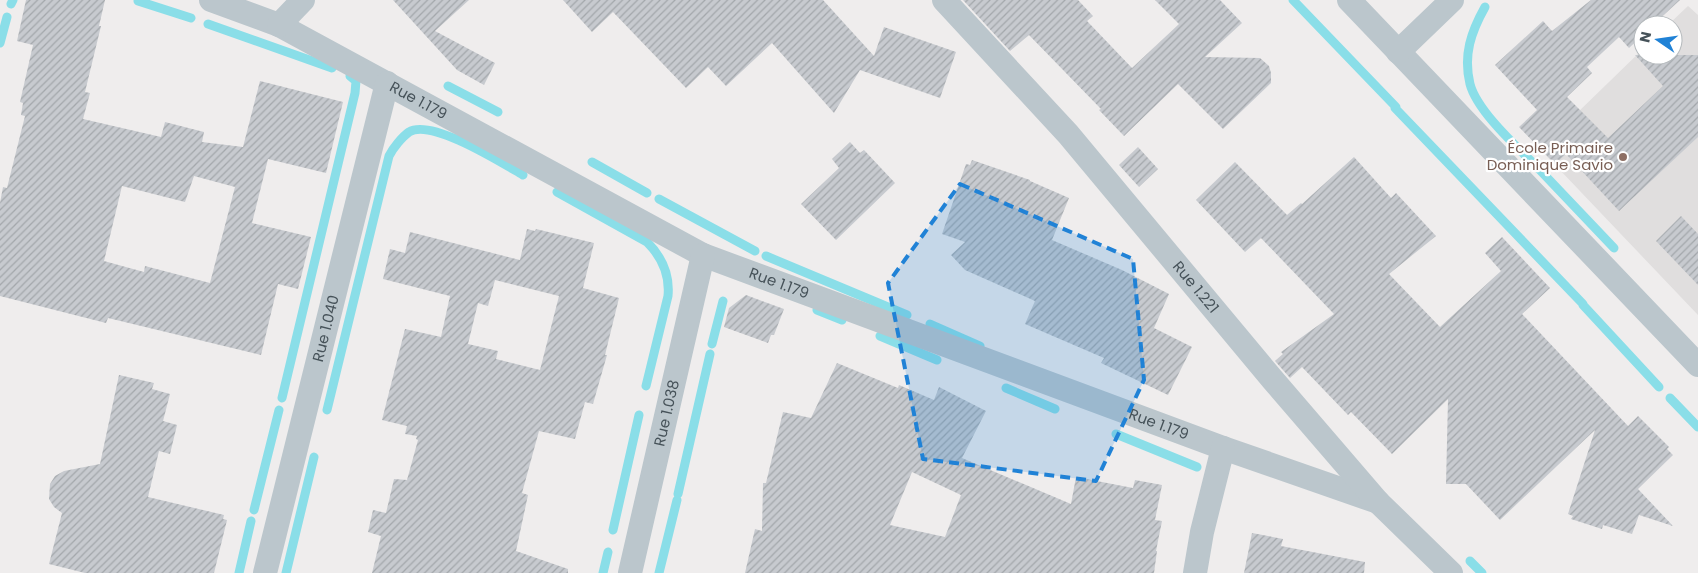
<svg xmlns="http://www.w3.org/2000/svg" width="1698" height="573" font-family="Poppins,sans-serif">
	<defs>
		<pattern id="building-hatch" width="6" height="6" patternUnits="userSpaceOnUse" patternTransform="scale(1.25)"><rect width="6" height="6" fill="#c7cacf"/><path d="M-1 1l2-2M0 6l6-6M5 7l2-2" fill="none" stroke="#a3a7ab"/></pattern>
	</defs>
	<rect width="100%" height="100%" fill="#efeded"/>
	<path fill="#e0dede" d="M1688,6L1698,15V315L1540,149L1643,49V55H1673V25H1668Z"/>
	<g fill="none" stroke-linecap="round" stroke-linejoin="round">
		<path stroke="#8adee8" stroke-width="9" d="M1293,0L1396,107
			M138,1L191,18
			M11,4L13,0
			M1485,7C1471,32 1463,55 1470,84C1477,111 1517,147 1537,167C1563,194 1588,221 1614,248
			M208,24L332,68
			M0,43L7,17
			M448,86L498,112
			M1395,108L1583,304
			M592,162L647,193
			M557,192L647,242C662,257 670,275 668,296L646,386
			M659,199L755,251
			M766,256L907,315
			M1583,305L1659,387
			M817,310L842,320
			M930,324L980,346
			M880,336L937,360
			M712,344L723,301
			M1006,388L1055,409
			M282,398L355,93L356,81L350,76
			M1670,398L1698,427
			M327,410L389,156C393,148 402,137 409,132C431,118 502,163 523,175
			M1116,434L1197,467
			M678,494L710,354
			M254,510L279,410
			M613,530L639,415
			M1470,561L1482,573
			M239,573L251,521
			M286,573L314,457
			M603,573L608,552
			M659,573L677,500"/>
	</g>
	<path fill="url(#building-hatch)" fill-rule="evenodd" d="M26,0H105L99,26H101L85,92L90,93L83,119L161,137L165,122L204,132L202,142L243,147L260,81L343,102L326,173L268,159L252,223L311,237L298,289L278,284L261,355L108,318L106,323L0,296V203L3,187L7,188L25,116L21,115L23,103L20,102L33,45L17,41ZM194,176L235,187L210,283L145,266L144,272L104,261L122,186L185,202Z
		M393,0H469L435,31L495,63L484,85L457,70Z
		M563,0H823L874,56L884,27L956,52L940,98L860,70L834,113L772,43L726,86L708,67L686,88L613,12L592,32Z
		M963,0H1078L1093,16L1087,21L1132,68L1179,24L1155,0H1220L1242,23L1205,57L1260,58L1269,66L1271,73V83L1223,129L1178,84L1124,136L1099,110L1101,109L1029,35L1010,51Z
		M1591,0H1680L1653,25H1643V35L1629,48L1619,37L1587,67L1592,73L1567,97L1608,138L1663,86L1635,55H1698V137L1619,211L1566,154L1555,164L1519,127L1537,110L1495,65L1543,21L1552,31Z
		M850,142L860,153L864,150L895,183L836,240L801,204L839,168L832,159Z
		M1138,147L1158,169L1139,187L1119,165Z
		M1354,157L1391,198L1396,193L1436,236L1389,274L1440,327L1501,271L1485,253L1502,237L1550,288L1522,314L1628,426L1638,416L1669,447L1667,449L1673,455L1638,489L1673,526L1639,515L1632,534L1603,525L1602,529L1571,519L1573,516L1568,514L1595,430L1500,520L1466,484H1446L1448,399L1392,454L1351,412L1348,415L1302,367L1290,378L1275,361L1283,354L1281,352L1334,314L1261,238L1245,252L1196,200L1235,162L1287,215L1301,203L1302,204Z
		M972,160L1030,180V181L1069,198L1052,240L1122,270L1169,294L1154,328L1192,347L1168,395L1101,363L1104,358L1025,324L1035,301L965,270L951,255L965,242L942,234L966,164L970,165Z
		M1681,216L1698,234V285L1656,241Z
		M527,229L535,231L536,229L594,243L583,288L619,298L605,355H607L593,404L585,402L575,439L539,431L522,493L528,495L516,551L568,569V573H372L381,536L368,532L373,510L386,513L394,479L407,480L418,440L416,439L417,436L405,434L407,426L382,420L405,329L441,337L450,296L383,279L390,249L405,253L410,232L520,260ZM495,280L559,296L540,370L496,359L498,351L468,344L478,303L488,306Z
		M746,295L784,309L774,335H771L768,343L724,327L729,308Z
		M837,363L898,388L899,385L934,400L939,387L986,411L962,458L1071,504L1076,477L1133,488L1135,480L1162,485L1155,520L1162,521L1156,551H1157L1154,573H745L755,529L762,531L763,483H766L783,412L811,418ZM912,472L961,495L945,537L890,525Z
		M119,375L154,383L152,389L170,394L163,421L177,425L170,454L159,451L148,497L224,515L223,519L227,520L214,573H85L49,564L62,513L54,507L49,499L50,484L55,476L64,471L100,464Z
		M1252,533L1283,539L1281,546L1365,562L1364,573H1244Z"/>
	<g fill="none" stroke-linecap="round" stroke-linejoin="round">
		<g stroke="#bbc6cc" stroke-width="24">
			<path id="s1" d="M211,0L279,25L703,255L1223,448L1378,502"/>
			<path id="s2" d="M944,0L1068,134L1273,380L1378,502L1451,573"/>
			<path d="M1349,0L1698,365"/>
			<path d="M279,25L303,0"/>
			<path d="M1398,52L1452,0"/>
			<path id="s3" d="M265,573L387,83"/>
			<path id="s4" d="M630,573L703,255"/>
			<path d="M1195,573L1202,532L1223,448"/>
		</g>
	</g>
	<path fill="#2082d6" fill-opacity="0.2" stroke="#2082d6" stroke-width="4" stroke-dasharray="10 6" stroke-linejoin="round" d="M960,184L1133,259L1144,380L1096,481L923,459L888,283Z"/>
	<circle fill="#8d6e63" stroke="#fff" stroke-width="2" cx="1623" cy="157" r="5"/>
	<g text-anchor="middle" stroke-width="4.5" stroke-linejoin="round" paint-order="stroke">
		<g font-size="15" fill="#465259" stroke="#fff">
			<text dy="5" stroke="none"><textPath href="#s1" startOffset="231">Rue 1.179</textPath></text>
			<text dy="5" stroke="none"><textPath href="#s1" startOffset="636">Rue 1.179</textPath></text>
			<text dy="5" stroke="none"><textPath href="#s2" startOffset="382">Rue 1.221</textPath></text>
			<text dy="5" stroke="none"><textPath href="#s3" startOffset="252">Rue 1.040</textPath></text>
			<text dy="5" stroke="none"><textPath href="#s4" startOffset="164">Rue 1.038</textPath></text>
			<text dy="5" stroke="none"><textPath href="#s1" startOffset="1041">Rue 1.179</textPath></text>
		</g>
		<g font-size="15" fill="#785e54" stroke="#fff" text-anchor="end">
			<text x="1613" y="153">École Primaire<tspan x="1613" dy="17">Dominique Savio</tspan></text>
		</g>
	</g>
	<g transform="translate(1658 40) rotate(283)"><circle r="24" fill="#ffffff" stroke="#b5babd"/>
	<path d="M0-4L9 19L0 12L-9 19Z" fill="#2082d6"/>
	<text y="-8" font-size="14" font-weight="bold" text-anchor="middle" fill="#465259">N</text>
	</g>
</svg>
